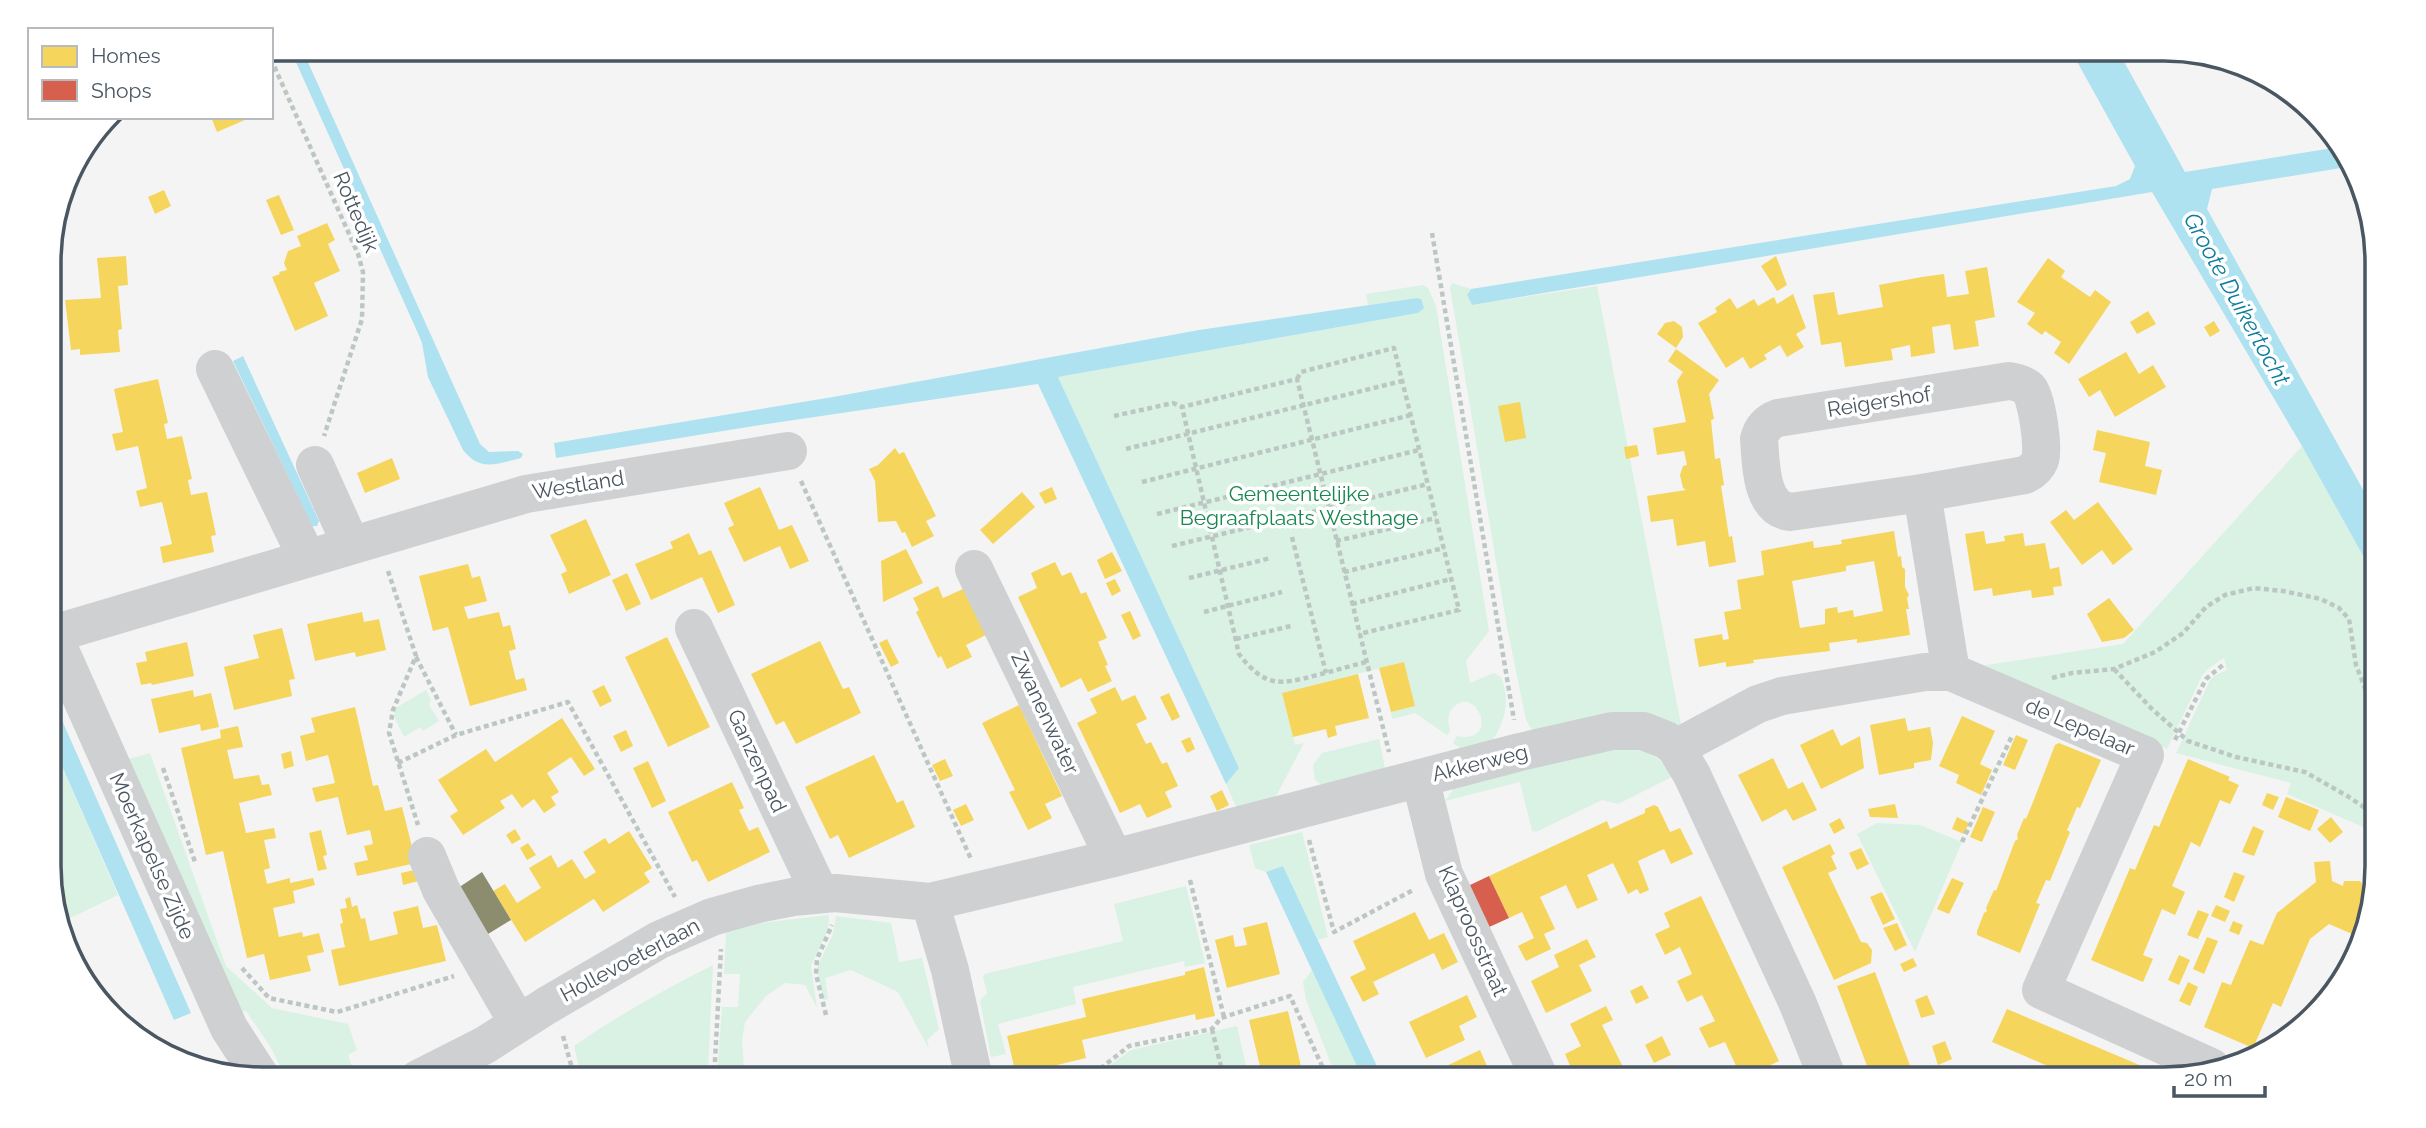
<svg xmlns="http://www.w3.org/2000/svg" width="2426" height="1128" font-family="Raleway,sans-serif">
	<rect width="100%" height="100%" fill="#f4f4f4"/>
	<path fill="#d9f2e3" d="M1452,283L1471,289L1467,295L1472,305L1597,286L1681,725L1536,736L1526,720L1507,627L1450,287Z
		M1423,285L1428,288L1436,306L1489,631L1466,661L1470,683L1494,673L1501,677C1511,701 1505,722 1491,742L1460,748L1453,743L1457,736C1503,745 1475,681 1452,709C1447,716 1448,723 1450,731L1447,735L1415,713L1392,719L1391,712L1415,706L1404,662L1282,693L1295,745L1304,743L1274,800L1237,809L1226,784L1239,768L1058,377L1418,313L1421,299L1417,298L1368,305L1366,294Z
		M2302,446L2376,579L2377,833L2287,794L2291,783L2176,753L2210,680L2214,676L2227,670L2224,658L2209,668L2202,676L2167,749L1980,666L2123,644Z
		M426,690L431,700L429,705L439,721L423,731L421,727L404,737L395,719L394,709Z
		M1379,739L1386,773L1323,786L1315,780L1313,765L1322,753Z
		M51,741L118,895L62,922L51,894Z
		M1611,746C1642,749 1654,751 1676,775L1618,804L1602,800L1536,832L1532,831L1520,782L1445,801L1457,784Z
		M150,753L226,966L272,1008L348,1024L357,1050L348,1055L353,1070L361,1068L364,1074L352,1079H287L270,1046L246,1011L237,1012L125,760Z
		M1877,823L1920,825L1962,842L1915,952L1857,834Z
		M1302,832L1328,937L1318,940L1283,866L1266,872L1255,868L1249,845Z
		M1186,886L1205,963L1185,967L1184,961L1073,987L1076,1004L998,1024L1006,1054L991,1057L980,1001L987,993L983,977L985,974L1123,941L1114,904Z
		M829,915L828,930L811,966L817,1008L805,985L785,983L766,996L745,1022L742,1040L744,1069L717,1076L722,1007H738L740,974H724L726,933L760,923Z
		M836,916L891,923L899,962L922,958L939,1029L927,1040L929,1049L898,992L851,970L825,978L828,999L823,1000L817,967L833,934Z
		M713,965L708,1070L673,1079H582L574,1046C618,1015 664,990 713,965Z
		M1312,970L1363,1079H1337L1306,1000L1303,982Z
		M1237,1026L1249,1079H1091L1131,1050Z"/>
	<path fill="#aee2f0" d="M290,49H302L480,444L489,452L518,451L523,454L521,458C495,464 481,472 463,450L428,377L422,343L417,331Z
		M2070,49H2117L2185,172L2339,147L2347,167L2212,189L2207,209L2376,513V579L2302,446L2152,192L1472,305L1467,295L1471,289L2116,186L2130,179L2135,166Z
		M1417,298L1421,299L1424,308L1418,313L1058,377L1239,768L1226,784L1038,384L754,426L556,458L554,443L833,397L1199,330Z
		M243,356L319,521L317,526H312L233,361Z
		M50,693L191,1013L174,1020L51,741Z
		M1283,866L1383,1079H1363L1273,887L1266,872Z"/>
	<path fill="#f6d55c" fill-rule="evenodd" d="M211,117H252L217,132Z
		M164,190L171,206L155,214L148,197Z
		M279,195L294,230L281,235L266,200Z
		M327,223L335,240L328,244L340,271L314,283L328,316L295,331L272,277L280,274L279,272L287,270L284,263L288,251L301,246L297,236Z
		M126,256L128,285L118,286L122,329L118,330L120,352L80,355V349L71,350L65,300L101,298L97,258Z
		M1776,256L1787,285L1777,291L1761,266Z
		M2048,258L2065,271L2061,277L2090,297L2095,290L2111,302L2069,364L2054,353L2061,342L2045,331L2042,335L2027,324L2035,313L2017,302Z
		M1987,267L1995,317L1975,321L1979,346L1954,350L1950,324L1932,327L1935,353L1911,357L1910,345L1891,349L1893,360L1845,367L1841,342L1821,345L1813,295L1834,292L1838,315L1883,307L1879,285L1922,277L1944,274L1947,297L1969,294L1965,271Z
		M1793,294L1806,328L1796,334L1804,347L1787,357L1780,345L1764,355L1767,359L1750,369L1743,357L1726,368L1698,323L1717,312L1715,308L1730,298L1737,309L1754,299L1758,306L1774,297L1777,304Z
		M2148,311L2156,324L2137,334L2130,322Z
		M1674,321L1682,327L1683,337L1676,348L1657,334L1665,323Z
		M2214,321L2220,331L2210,337L2204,327Z
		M1676,349L1719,380L1709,394L1714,419L1711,420L1715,459L1720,458L1724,485L1721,486L1729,537L1732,536L1736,562L1709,567L1705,541L1677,546L1673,519L1651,522L1647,496L1686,490L1683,488L1680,475L1683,466L1687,465L1684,451L1657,455L1653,428L1686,422L1677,381L1683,372L1668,361Z
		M2126,352L2139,374L2153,365L2166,387L2115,417L2100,390L2089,397L2078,379Z
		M158,379L168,423L164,424L167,439L182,436L192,479L188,480L191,495L207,492L216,535L211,536L214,552L163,563L160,547L172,544L162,502L140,507L136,491L147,488L138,446L116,451L112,434L123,432L114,389Z
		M1520,402L1526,438L1505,442L1498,406Z
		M2097,430L2150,442L2145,466L2162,470L2156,495L2099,482L2106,453L2093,450Z
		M1637,445L1639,456L1626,459L1624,447Z
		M895,448L899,454L904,452L936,516L926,521L934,536L912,547L905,532L902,533L896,521L878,522L875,481L869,469L878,465Z
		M392,458L400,479L365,493L357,473Z
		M760,487L779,530L792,525L809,561L790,569L780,546L744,562L728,528L734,525L724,503Z
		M1052,487L1057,499L1045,504L1039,493Z
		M1022,492L1035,507L993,544L980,530Z
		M2098,502L2133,549L2113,565L2102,550L2082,565L2050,522L2066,510L2074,520Z
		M586,519L611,575L569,594L561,574L567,571L550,535Z
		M1894,531L1898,557L1901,556L1902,567L1905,569V587L1909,595L1907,598L1909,609H1906L1910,635L1857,643V639L1829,643L1830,651L1753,660L1754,663L1726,667V662L1699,667L1694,639L1722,634L1723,640L1729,639L1724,612L1741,609L1737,580L1764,575L1761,551L1813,541L1814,548L1842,544L1841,540ZM1874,561L1883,611L1854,617L1853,610L1838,613L1837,607L1825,609V624L1800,628L1792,581L1846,571V566Z
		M1984,531L1986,544L2005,541L2004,536L2023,533L2025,546L2045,543L2050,569L2059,567L2062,586L2053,587L2054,595L2032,598L2031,590L1993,596L1992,588L1974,591L1965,534Z
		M689,533L699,555L711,550L735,605L718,613L702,577L651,600L635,564L673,548L670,542Z
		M906,549L923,583L883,602L881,561Z
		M1112,552L1122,571L1105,579L1097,560Z
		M1055,562L1062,576L1071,572L1081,594L1086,592L1107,638L1098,642L1108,665L1105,666L1112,681L1088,692L1081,678L1061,688L1018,597L1037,588L1031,573Z
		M468,564L472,578L480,576L487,601L464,607L468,619L499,612L503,627L510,625L516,649L509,651L516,680L524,678L527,690L470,706L448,627L433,631L419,576Z
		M627,573L641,604L626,611L612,580Z
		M1115,579L1121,591L1112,596L1106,583Z
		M938,586L943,598L963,589L986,635L966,645L972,657L947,669L941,656L938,658L916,612L919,610L913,598Z
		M2109,598L2134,630L2124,638L2102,642L2087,614Z
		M1130,611L1141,636L1133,640L1121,615Z
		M362,612L364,622L379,619L386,650L356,657L355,652L315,661L307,624Z
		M282,628L295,679L289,680L292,696L234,710L224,667L259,658L253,635Z
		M667,637L710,727L668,747L625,657Z
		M887,639L899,663L891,667L879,643Z
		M820,641L843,689L849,687L861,713L796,744L784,721L776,725L751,674Z
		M187,642L194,676L152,685L151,683L141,685L136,663L147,661L145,652Z
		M1404,662L1415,706L1391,712L1379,668Z
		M1358,674L1369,718L1335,726L1337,735L1328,738L1326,729L1293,737L1282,693Z
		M604,685L612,701L600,707L592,691Z
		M1115,687L1122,701L1135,695L1147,719L1136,724L1146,744L1151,742L1162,764L1167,762L1178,786L1165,792L1172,807L1147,818L1140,804L1120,813L1077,723L1097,713L1090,699Z
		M193,690L194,697L211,693L219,727L201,731L200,724L159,733L151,699Z
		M1169,693L1180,717L1172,721L1160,697Z
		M1019,705L1062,796L1045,804L1052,818L1028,830L1009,792L1015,790L982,723Z
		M355,707L373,786L378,785L385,811L402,807L416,863L357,876L354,863L368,860L364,846L373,844L370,830L347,835L338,797L316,802L312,788L335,783L328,755L306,761L300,736L315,732L311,718Z
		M1962,716L1995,731L1980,764L1992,770L1981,795L1956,783L1959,775L1939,766Z
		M562,718L595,769L584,776L571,757L547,773L559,792L551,797L556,805L544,813L534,799L522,808L512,794L500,801L505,808L463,835L450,816L458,811L438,780L486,749L495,762Z
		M1905,718L1908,731L1930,727L1933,743L1931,760L1914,763V768L1879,775L1870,725Z
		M238,726L243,747L227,750L234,779L259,775L262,785L269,784L272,795L239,803L246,833L274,828L276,838L264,840L270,868L264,870L267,884L290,878V883L313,878L315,885L293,891L295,903L273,908L279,937L302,932L303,937L319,933L324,952L307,956L311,971L270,980L264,954L247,958L223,851L206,855L181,748L221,738L220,730Z
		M1833,729L1841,746L1860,736L1864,768L1821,789L1800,745Z
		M626,730L633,746L621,752L613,736Z
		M2016,735L2028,740L2015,770L2003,765Z
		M1190,737L1195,749L1187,753L1181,741Z
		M2059,743L2101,760L2080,808L2077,807L2072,819L2067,830L2070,832L2050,881L2046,880L2036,903L2040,904L2020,953L1977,935V931L1984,913L1987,911L1986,908L1994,890L1996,891L2015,841L2018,839L2017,835L2024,818L2026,819L2033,802L2055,745Z
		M291,751L294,766L284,769L281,754Z
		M874,755L897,803L903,800L915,827L849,858L838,835L830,839L805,787Z
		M1773,758L1788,789L1803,782L1817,810L1793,821L1786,809L1762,822L1738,775Z
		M945,759L953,776L940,781L932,765Z
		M2188,759L2230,777L2228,780L2239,785L2230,804L2220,800L2200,847L2191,842L2172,886L2185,892L2175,915L2162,909L2143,955L2153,959L2143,982L2091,960L2130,868L2135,870L2154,825L2159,827Z
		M648,761L666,801L652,808L633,768Z
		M732,782L744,808L739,810L749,831L758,827L770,852L708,882L697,860L692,862L668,812Z
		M1222,790L1229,805L1217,811L1210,796Z
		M2267,793L2279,797L2273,810L2262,805Z
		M2286,797L2319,810L2310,831L2278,817Z
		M966,804L974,820L961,826L953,810Z
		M1895,804L1898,818L1870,817L1868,809Z
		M1654,805L1658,807L1670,832L1680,828L1693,854L1671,864L1664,849L1638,861L1649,890L1640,894L1637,889L1628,894L1613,863L1587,875L1598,900L1577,909L1566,885L1540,897L1555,929L1544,934L1551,949L1526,961L1518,946L1534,938L1522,912L1509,918L1489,876L1607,821L1610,829L1645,813V809Z
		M1983,807L1995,812L1982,842L1970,837Z
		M1957,817L1969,823L1964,834L1952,829Z
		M2331,817L2343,832L2330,843L2317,829Z
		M1840,818L1845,828L1834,834L1829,824Z
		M2253,826L2264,831L2254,856L2242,852Z
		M515,829L521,839L512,844L506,835Z
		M321,830L327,855L323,856L327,869L318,871L309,833Z
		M629,831L652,868L644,873L650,882L603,912L594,899L525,942L493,891L505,884L517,903L528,896L541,888L529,868L551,855L558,868L572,859L585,879L596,872L583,852L605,838L609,844Z
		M528,843L536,855L527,860L520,848Z
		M1830,844L1835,854L1831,856L1837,869L1828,873L1861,942L1867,943L1872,950L1871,963L1834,980L1782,867Z
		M1861,848L1869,864L1857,870L1849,853Z
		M2330,861L2332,881L2343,886L2344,881H2360L2369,893L2352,934L2329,924L2310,939L2281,1007L2273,1003L2253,1048L2204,1027L2222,982L2231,985L2250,940L2263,945L2277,913L2316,882L2314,862Z
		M423,868L426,879L403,885L401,873Z
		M2234,872L2245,876L2234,902L2224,897Z
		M1952,878L1964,883L1949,914L1937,909Z
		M1882,892L1895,919L1883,925L1870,897Z
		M1701,896L1779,1061L1742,1079H1723L1721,1075L1737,1068L1725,1042L1709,1048L1699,1028L1715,1021L1702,995L1687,1002L1682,992L1677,981L1692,974L1680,947L1665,955L1655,934L1670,927L1664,913Z
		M350,897L352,907L357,905L361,919L365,918L370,941L398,934L393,912L418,906L423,928L437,925L446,961L339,986L331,950L345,947L340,924L343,923L340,909L347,908L345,899Z
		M2216,905L2230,911L2225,922L2211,916Z
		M2198,910L2209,914L2198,939L2187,935Z
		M1415,912L1429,940L1444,933L1458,962L1442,970L1434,953L1373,982L1379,994L1363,1002L1350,977L1366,969L1353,941Z
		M2233,921L2243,925L2239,935L2229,931Z
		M1267,922L1280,974L1227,988L1215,940L1233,935L1235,947L1247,945L1243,928Z
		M1897,923L1907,945L1895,951L1883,928Z
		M2207,937L2218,941L2204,974L2193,969Z
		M1587,939L1596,957L1579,965L1592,991L1546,1013L1531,981L1559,967L1554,955Z
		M2179,955L2190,960L2179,985L2168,980Z
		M1913,958L1917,966L1904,972L1900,964Z
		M1204,967L1215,1016L1196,1020L1195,1014L1082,1040L1086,1058L1016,1075L1007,1036L1086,1017L1082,999L1185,975V972Z
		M1875,972L1884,996L1915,1079H1872L1846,1010L1837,986Z
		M2188,982L2198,987L2190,1006L2179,1001Z
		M1642,985L1649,998L1636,1004L1630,991Z
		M1467,995L1477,1017L1459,1026L1465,1040L1426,1058L1409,1022Z
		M1927,995L1935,1014L1921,1018L1915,1000Z
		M1606,1006L1613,1020L1602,1025L1629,1079H1576L1565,1054L1581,1046L1570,1024Z
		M2007,1009L2144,1067L2139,1079H2078L1992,1042Z
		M1288,1011L1304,1079H1263L1249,1020Z
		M1662,1036L1671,1055L1654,1063L1645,1045Z
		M1945,1041L1952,1059L1938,1065L1932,1046Z
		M1480,1050L1490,1073L1478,1079H1424L1423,1077Z"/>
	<path fill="#d6604d" d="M1489,876L1509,918L1487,928L1468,886Z"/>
	<path fill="#8c8c6e" d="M482,872L511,920L488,934L458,888Z"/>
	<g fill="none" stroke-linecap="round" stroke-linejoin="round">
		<path stroke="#bcc7c4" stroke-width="4.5" stroke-dasharray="5 3.5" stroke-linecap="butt" d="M271,59L358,254L363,272L362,319L324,436
			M1432,233L1514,720
			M1297,379L1301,372L1394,348L1459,610L1359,634
			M1114,416L1173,403L1182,407
			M1126,449L1402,381
			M801,481L971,859
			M1142,482L1411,415
			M1157,514L1419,450
			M1292,537L1326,673
			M1336,541L1436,518
			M1172,546L1428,484
			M388,571L416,656L393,710L389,733L418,825
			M1344,572L1444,548
			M1189,578L1271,558
			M1352,604L1451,579
			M1204,612L1282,592
			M1236,639L1291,626
			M416,657L456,735
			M1366,662C1350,666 1334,671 1317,675C1280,685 1265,688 1239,654L1182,407L1297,379L1389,752
			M2114,669L2152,709L2188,741L2236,757L2305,772L2349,797L2377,816
			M2052,678L2072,673L2114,669L2155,652L2183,633L2206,607L2225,595L2254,588L2283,591L2321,599L2339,608L2349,619L2356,665L2377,719
			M2175,740L2206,679L2224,664
			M398,763L456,735L568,702L675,897
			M163,768L195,862
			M1309,840L1334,932L1415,889
			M1962,842L2012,736
			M1190,880L1224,1017
			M242,968L269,998L337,1012L454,976
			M826,1015L816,974L817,959L832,925
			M1212,1029L1224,1079
			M563,1036L575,1079
			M714,1079L721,949
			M782,1079L792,1076
			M1087,1079L1129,1046L1212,1029L1221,1018L1290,996L1328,1079"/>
		<path stroke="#ced0d2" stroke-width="38" d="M215,369L307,558
			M315,465L351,545
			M1922,493L2025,475C2031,472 2037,468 2040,460C2044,449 2037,398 2029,389C2024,384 2016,382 2009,381L1778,418C1767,422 1762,428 1759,439C1761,463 1760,508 1790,512L1922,493L1951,672
			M974,569L1114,858
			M50,628L229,1028L262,1079
			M694,628L820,894
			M53,634L526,494L788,451
			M1676,748L1758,704L1782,696L1925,672H1951L2145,755L2041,990L2211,1067
			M1420,778L1444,874L1540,1079
			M427,856L441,890L518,1023
			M930,902L950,970L974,1079
			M418,1079L485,1045L546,1006L659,940L712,917L758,904L793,897L835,893L930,902L1114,858L1520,752L1612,731H1643L1666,740L1676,748L1692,775L1798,1004L1828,1079"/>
	</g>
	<g text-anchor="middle" stroke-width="7" stroke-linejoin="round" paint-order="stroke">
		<g font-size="21" fill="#4a5661" stroke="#fff">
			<text transform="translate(356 212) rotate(67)" y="7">Rottedijk</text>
			<text transform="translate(1879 402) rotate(-9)" y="7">Reigershof</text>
			<text transform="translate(578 485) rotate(-9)" y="7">Westland</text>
			<text transform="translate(1045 713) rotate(65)" y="7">Zwanenwater</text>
			<text transform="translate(2080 727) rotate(23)" y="7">de Lepelaar</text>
			<text transform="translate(757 761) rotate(65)" y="7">Ganzenpad</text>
			<text transform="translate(1480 763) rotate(-14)" y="7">Akkerweg</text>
			<text transform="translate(152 856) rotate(66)" y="7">Moerkapelse Zijde</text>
			<text transform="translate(1473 931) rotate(66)" y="7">Klaproosstraat</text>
			<text transform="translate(630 960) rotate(-28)" y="7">Hollevoeterlaan</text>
		</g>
		<g font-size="21" fill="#17864f" stroke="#fff">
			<text x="1299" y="501">Gemeentelijke<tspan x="1299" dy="24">Begraafplaats Westhage</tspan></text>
		</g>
		<g font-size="23" font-style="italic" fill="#0c7c9b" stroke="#fff">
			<text transform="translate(2237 299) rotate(61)" y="8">Groote Duikertocht</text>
		</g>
	</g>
	<path d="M0 0H2426V1128H0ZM262 61H2164A201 201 0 0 1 2365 262V866A201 201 0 0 1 2164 1067H262A201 201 0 0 1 61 866V262A201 201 0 0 1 262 61Z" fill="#fff" fill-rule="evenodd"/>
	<path fill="none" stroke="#4a5661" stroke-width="3.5" d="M262 61H2164A201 201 0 0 1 2365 262V866A201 201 0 0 1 2164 1067H262A201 201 0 0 1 61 866V262A201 201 0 0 1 262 61Z"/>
	<rect x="28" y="28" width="245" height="91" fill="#ffffff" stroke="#b7bbc0" stroke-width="2"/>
	<rect x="42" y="46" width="35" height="21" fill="#f6d55c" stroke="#b7bbc0" stroke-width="2"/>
	<text x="91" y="63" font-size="21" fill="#4a5661">Homes</text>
	<rect x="42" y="80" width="35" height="21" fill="#d6604d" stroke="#b7bbc0" stroke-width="2"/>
	<text x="91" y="98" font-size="21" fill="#4a5661">Shops</text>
	<path d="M2174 1086v10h91v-10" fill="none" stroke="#4a5661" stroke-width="3.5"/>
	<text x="2184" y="1086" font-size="21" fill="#4a5661" stroke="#ffffff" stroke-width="5" paint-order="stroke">20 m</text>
</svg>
